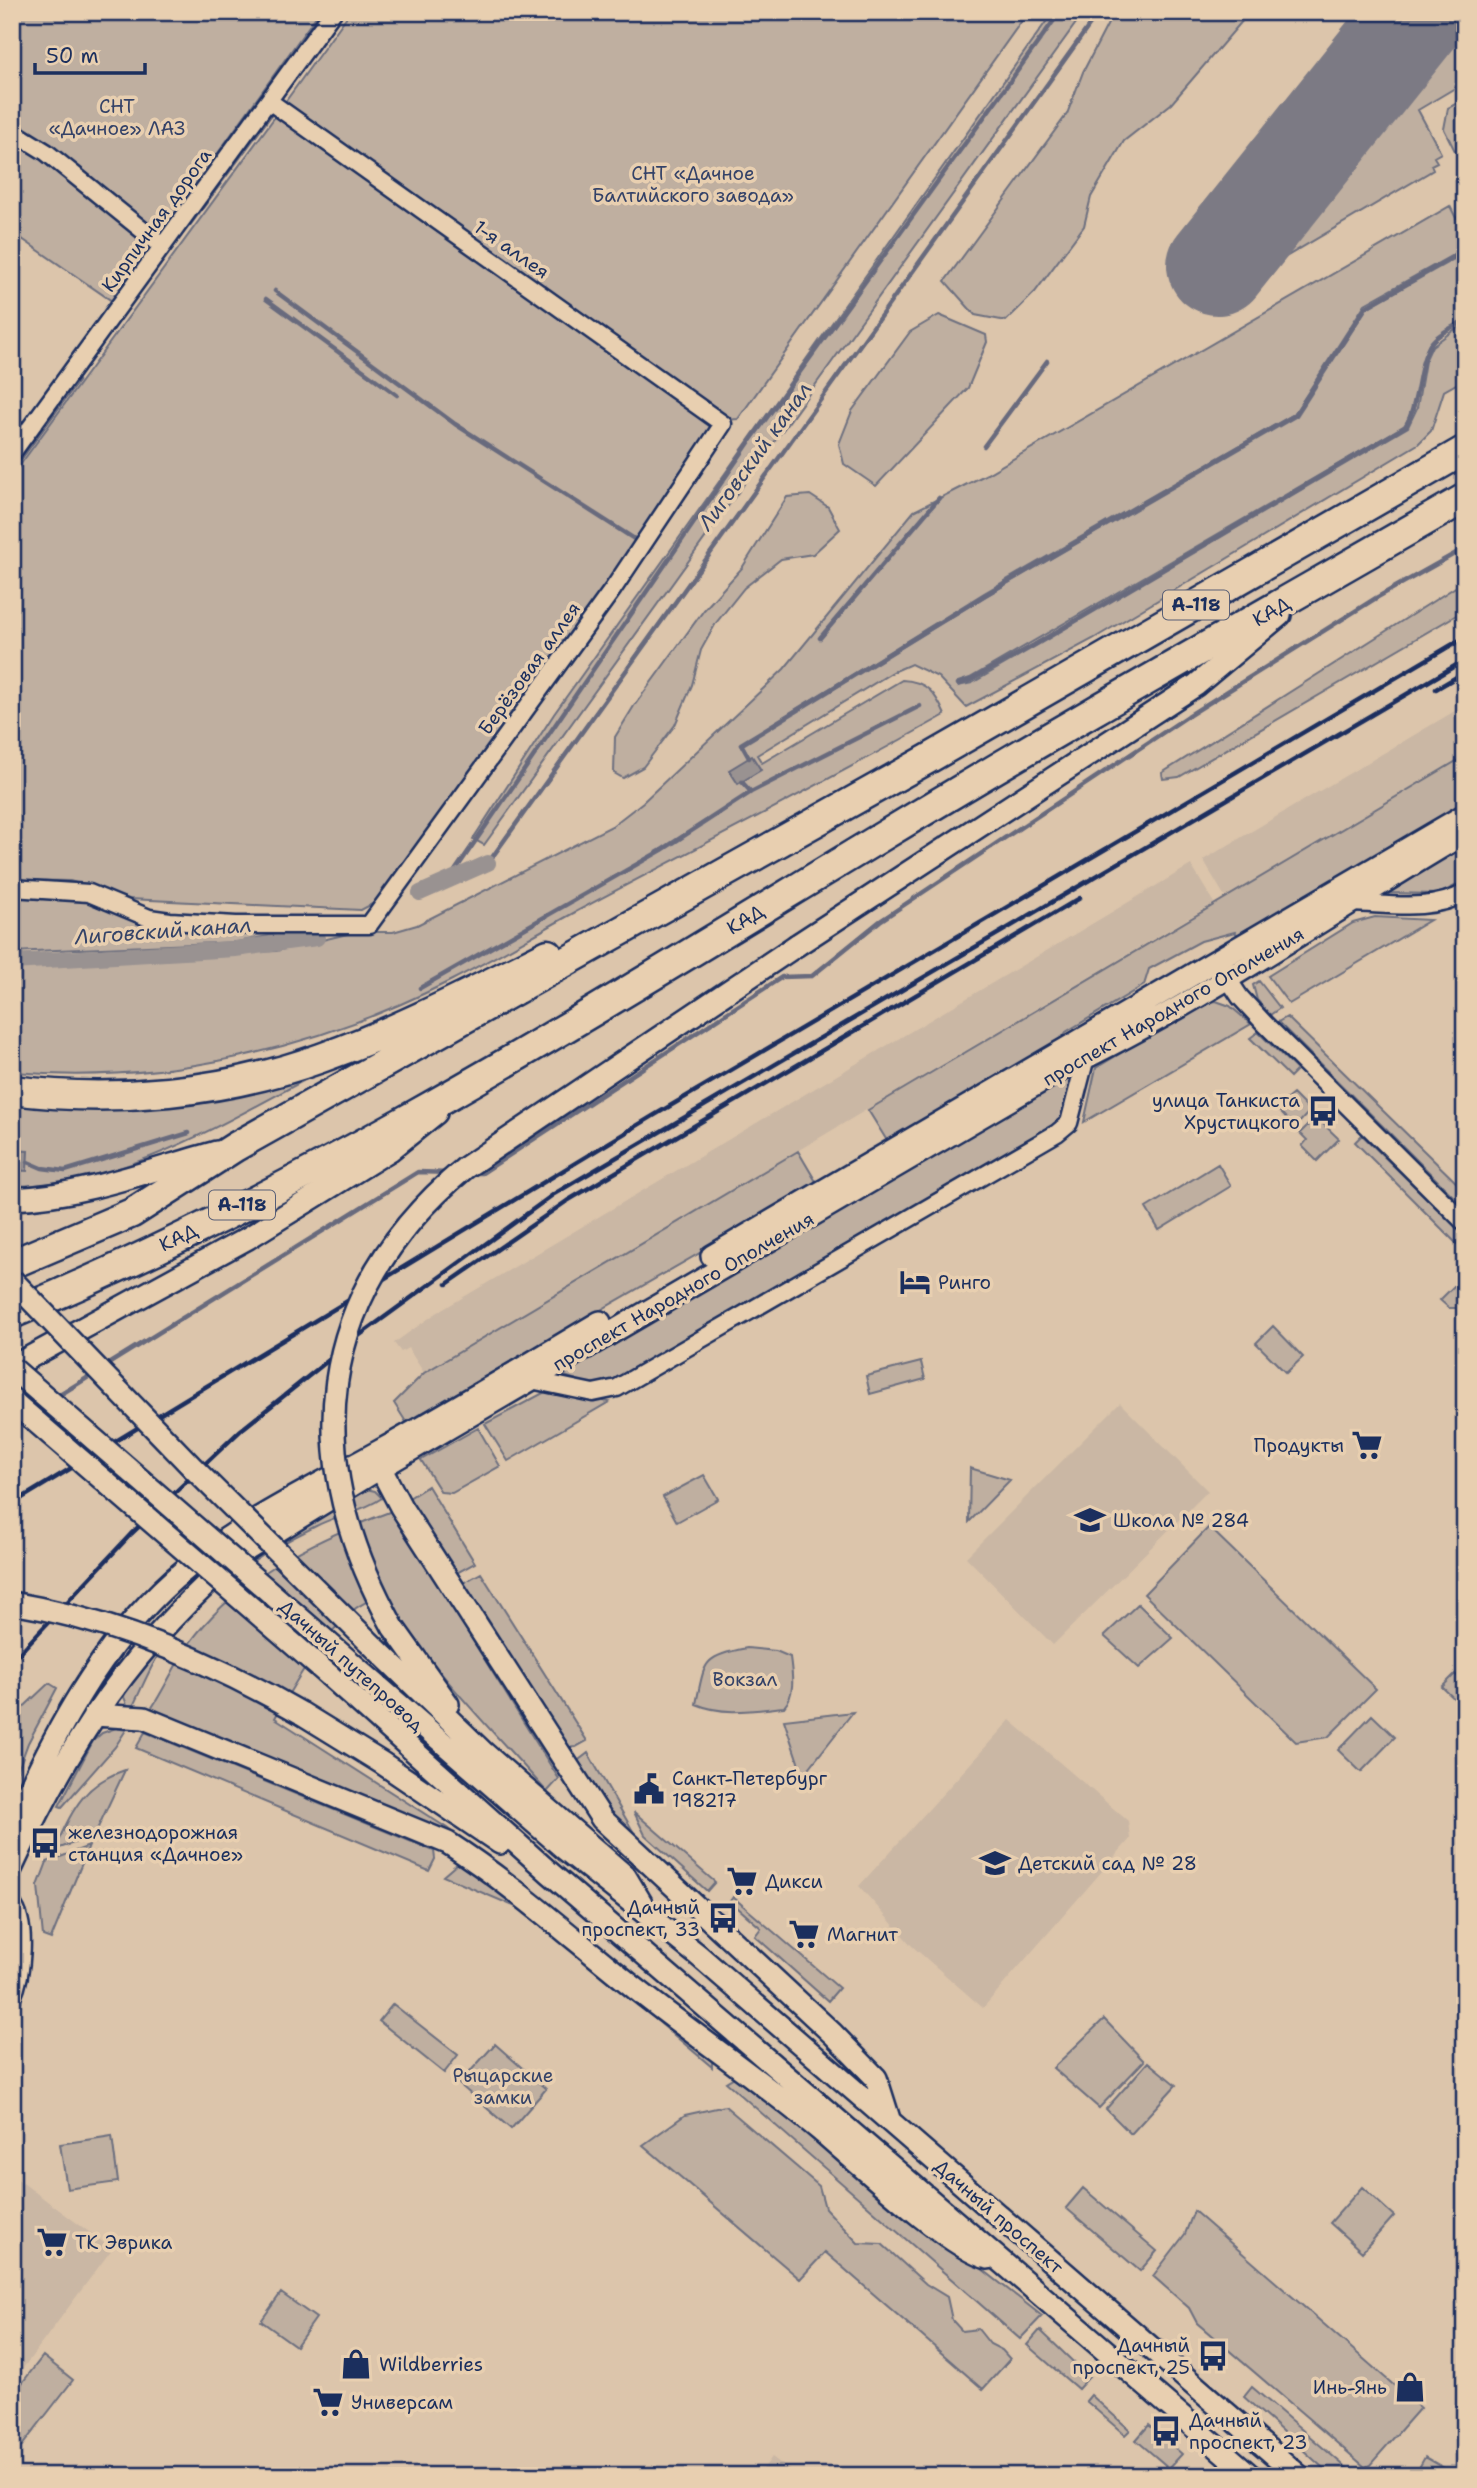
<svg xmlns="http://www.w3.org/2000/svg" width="1477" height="2488" font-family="'Shantell Sans',sans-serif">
	<rect width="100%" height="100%" fill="#dcc5ab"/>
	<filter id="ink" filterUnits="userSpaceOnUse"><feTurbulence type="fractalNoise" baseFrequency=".0143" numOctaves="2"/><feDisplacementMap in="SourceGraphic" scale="14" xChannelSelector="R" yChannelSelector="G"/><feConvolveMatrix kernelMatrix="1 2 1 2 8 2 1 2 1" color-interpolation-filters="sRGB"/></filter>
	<g filter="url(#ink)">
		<path fill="#cab7a4" d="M1465,705V756L1225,897L1203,860Z
			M1191,865L1214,903L424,1373L408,1348L401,1352L394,1343L435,1314Z
			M1120,1403L1208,1491L1053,1645L966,1557Z
			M1010,1720L1128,1821L1130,1839L983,2008L912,1946L859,1886Z
			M12,2175L112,2249L12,2383Z
			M772,2457L797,2476H758Z"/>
		<path fill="#bfafa0" stroke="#6d6f7f" stroke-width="2" d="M12,12H319L112,301L12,232Z
			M350,12H1028L738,419L726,420L283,105Z
			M1053,12H1084L484,845L473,839L554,714Z
			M1114,12H1250L1171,104L1124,141L1091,197L1084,226L1035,292L1006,321L975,315L945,281L1067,114L1083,72Z
			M1453,12H1465V82L1418,110L1441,153L1434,157L1437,162L1431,165L1433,170L1240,284L1236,281C1256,275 1282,241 1287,221Z
			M1465,99V146L1455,151L1444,129L1448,108Z
			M277,114L718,427L608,586L376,902L361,910L129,899L70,881L12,880V476Z
			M1450,206L1456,218L1465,213V248L1365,304L1294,414L984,593L740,744L747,753L743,745L986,596L1297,416L1367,308L1465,253V318L1429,344L1422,361L1414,408L1404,426L970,678L958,682V686L972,683L1036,646L1408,427L1417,408L1425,361L1432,346L1465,322V379L1444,391L1431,431L1418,444L1093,639L966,707L938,677L911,664L893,672L757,755L762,763L902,680C927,681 936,694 945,715C825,783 703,844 581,909C538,932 496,958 452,980C316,1049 166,1085 14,1072L13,1106L118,1109L190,1101L316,1074C221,1124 123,1186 12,1186V965L276,951L356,932H393L417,925L612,826L643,802L784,669L914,511L987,474Z
			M939,315L986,335L987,342L968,388L876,486L844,464L839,444L852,411L910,332Z
			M810,495L828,507L840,529L813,554L781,559L744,588L716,623L701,650L692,685L675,725L643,767L623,778L614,773L615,737L634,706L704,610L742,568L787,497Z
			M1465,581V610L1179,777L1163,779L1162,773Z
			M1465,756V805L1240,938L1235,932L1201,941L1149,969L1144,985L1066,1032L1056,1048L889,1144L868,1110Z
			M1465,842V881L1439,894L1389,893Z
			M12,892L68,893L115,909L309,928L237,942L12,952Z
			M1375,917L1430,920L1289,1004L1268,976L1353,923Z
			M1259,981L1280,1008L1270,1015L1257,1000L1253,985Z
			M1216,1001L1230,1006L1251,1024L1084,1122L1096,1068L1202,1004Z
			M1287,1017L1465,1191V1208L1278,1022Z
			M1258,1032L1297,1070L1290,1077L1250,1038Z
			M1070,1076L1072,1079L1063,1117L1051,1127L615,1382L591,1385L565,1376V1372Z
			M1293,1094L1310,1111L1295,1127L1276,1108Z
			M1316,1117L1339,1139L1317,1161L1302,1146L1307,1140L1300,1133Z
			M1362,1135L1465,1236V1252L1355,1142Z
			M798,1151L818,1185L406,1422L394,1403L424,1373Z
			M1218,1164L1231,1186L1159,1230L1146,1208Z
			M1465,1275V1302L1457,1308H1449L1440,1300Z
			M1273,1326L1303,1357L1286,1373L1256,1343Z
			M921,1362L925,1379L870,1394L866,1376Z
			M545,1392L609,1402L508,1461L485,1424Z
			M478,1428L500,1466L452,1493L441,1492L421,1460Z
			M970,1468L1010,1480L969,1522Z
			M704,1475L718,1499L677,1522L663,1497Z
			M428,1486L475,1563L455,1574L409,1498Z
			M366,1489L375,1491L382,1498C362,1512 336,1515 314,1527C253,1557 191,1599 156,1659C146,1676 139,1695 130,1712L124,1697L126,1688L149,1655L234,1568Z
			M392,1511L559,1779L547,1792C490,1727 428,1669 385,1592C376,1597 365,1602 356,1608C322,1636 296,1680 275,1718L447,1828L487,1859L435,1827L151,1709C165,1688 175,1664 189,1644C238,1576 316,1539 392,1511Z
			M1209,1527L1376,1689L1328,1737L1296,1742L1144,1594Z
			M481,1573L587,1741L576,1747L566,1748L463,1583Z
			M1138,1604L1173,1638L1139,1668L1104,1636Z
			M747,1648L776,1651L790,1657C792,1673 796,1694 784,1707C754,1710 724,1716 696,1704C705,1661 702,1657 747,1648Z
			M1455,1674L1465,1683V1709L1442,1687Z
			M49,1683L57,1688L28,1743L14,1781L12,1718Z
			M853,1712L803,1776V1777L784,1720Z
			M1372,1715L1395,1737L1361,1772L1338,1750Z
			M116,1728L126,1730L115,1747L62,1807L59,1806L93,1741L102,1733Z
			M145,1732L434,1851L435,1859L429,1871L136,1748Z
			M588,1753L637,1838L609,1814L575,1763Z
			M125,1770L94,1836L54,1850C72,1812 82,1784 125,1770Z
			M634,1812L715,1882L707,1891L645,1835Z
			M89,1846L51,1939L43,1936L38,1886L47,1862Z
			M458,1863L487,1877L535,1915L443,1876Z
			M733,1897L839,1988L828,2001L755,1936L761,1928L730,1901Z
			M597,1970L712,2056V2067Z
			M393,2004L458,2055L444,2073L379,2021Z
			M1104,2019L1144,2061L1099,2108L1053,2068Z
			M495,2044L546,2089L511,2129L459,2084Z
			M1148,2062L1176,2085L1131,2134L1106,2109Z
			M736,2076L1042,2316L1020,2339L726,2082Z
			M725,2106L819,2186L825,2208L858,2243L882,2244L926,2284L947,2297L952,2320L962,2331L978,2329L990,2344L1002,2350L1010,2359L983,2389L825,2252L800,2279L643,2145L685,2115Z
			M112,2136L118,2182L67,2189L60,2144Z
			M1362,2187L1394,2216L1362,2252L1330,2223Z
			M1083,2188L1157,2251L1140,2271L1066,2208Z
			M1194,2211L1420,2408L1370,2465L1365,2467L1197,2323L1189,2308L1153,2276L1185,2234Z
			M281,2293L316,2318L296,2346L261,2321Z
			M1040,2330L1089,2377L1078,2389L1027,2345Z
			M43,2356L73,2380L21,2447L12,2440V2396Z
			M1252,2387L1356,2476H1332L1244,2397Z
			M1091,2395L1130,2430L1125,2435L1086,2401Z
			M1149,2425L1182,2454L1169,2468L1136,2440Z
			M1425,2457L1458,2476H1381L1393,2469L1415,2475Z"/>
		<path fill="#999291" stroke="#676a7d" stroke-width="2" d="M752,756L761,770L738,784L729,770Z
			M12,1150L28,1151L27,1171L12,1170Z"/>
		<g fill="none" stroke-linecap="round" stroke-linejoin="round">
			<path stroke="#676a7d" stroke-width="4.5" d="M189,225L273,111
				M275,291L455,424L639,542
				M266,299L397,395
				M984,446L1047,361
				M12,470L77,381
				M820,638L939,498
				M958,684L971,680L1034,645L1406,426C1420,400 1417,362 1432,342C1439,333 1455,326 1465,320
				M749,758L741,744L985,595L1295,415L1366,307L1465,250
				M742,782L751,792
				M488,863L1099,12
				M448,881L750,441L1060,12
				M420,988L662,850L751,792L920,706
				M28,1162L42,1168L65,1171L189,1133
				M473,1173H482L782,977L812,976L880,921L1188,716L1376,598L1465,548
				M105,1366L418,1172L451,1173
				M55,1398L95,1373
				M12,1424L23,1417"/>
			<path stroke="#999291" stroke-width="16" d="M420,893L488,863
				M12,962L235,949L317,938"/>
			<path stroke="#7c7a84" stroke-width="100" d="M1217,265L1419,12"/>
			<g stroke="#1b2f5e" stroke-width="21">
				<path id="minor" d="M12,131L46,152L162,246
					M12,453L333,12
					M12,888L89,893L149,918L170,921L236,925H369L613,589L723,424L269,101
					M1352,903C1389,904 1431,912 1465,893
					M1222,970L1240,997L1265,1024L1465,1223
					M531,1380L593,1393L617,1388L1057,1133L1069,1123L1086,1057
					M12,1904C28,1923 22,1976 12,1998"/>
			</g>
			<g stroke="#1b2f5e" stroke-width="26">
				<path id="secondary" d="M797,945L1196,685L1280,615
					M12,1199C83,1196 148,1171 216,1152
					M712,1256L1465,815
					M12,1367L248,1238L390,1150L436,1113
					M374,1456L401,1507L602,1819L833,2034L876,2078L889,2119
					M393,1627L448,1704
					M367,1640L484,1753L625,1876L643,1906
					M349,1661L566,1850L698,1955L1299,2476
					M330,1676L550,1873L1251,2476
					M301,1713L382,1763L500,1843
					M94,1715L144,1718L448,1843C515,1886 574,1940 636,1989C697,2037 761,2081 821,2131C854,2159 952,2251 988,2258
					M12,1826C52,1737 100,1645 174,1579C235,1525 306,1492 376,1453C452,1411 526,1366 600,1322
					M12,1867C70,1740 135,1642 243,1552L380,1468L1064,1068C1203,1002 1332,911 1465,833"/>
			</g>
			<g stroke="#1b2f5e" stroke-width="33">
				<path id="motorway" d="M12,1090C114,1103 224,1093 321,1058C400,1030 474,991 548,954
					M12,1264L132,1213L235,1147L928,759L1465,450
					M12,1314C317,1187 597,1009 878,839C1071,722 1269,611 1465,498"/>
			</g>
			<use href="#minor" stroke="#e8cfb0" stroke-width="16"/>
			<use href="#secondary" stroke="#e8cfb0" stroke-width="21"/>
			<use href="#motorway" stroke="#e8cfb0" stroke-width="28"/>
			<path stroke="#1b2f5e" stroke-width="4.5" d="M1436,689L1465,672
				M447,1284L567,1201L1080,898
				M12,1504L653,1116L1465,637
				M12,1661L131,1534L241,1430L360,1335L554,1194L1465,660"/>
			<g stroke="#1b2f5e" stroke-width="26" stroke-linecap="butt">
				<path id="secondary-bridge" d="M12,1280L193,1468L367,1640
					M12,1368L349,1661
					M12,1401L330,1676
					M12,1603C114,1620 212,1662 301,1713
					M393,1627C299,1458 313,1295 465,1168L797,945"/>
			</g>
			<use href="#secondary-bridge" stroke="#e8cfb0" stroke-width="21"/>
		</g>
	</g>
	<defs>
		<g id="bus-bare" transform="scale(2.415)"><path d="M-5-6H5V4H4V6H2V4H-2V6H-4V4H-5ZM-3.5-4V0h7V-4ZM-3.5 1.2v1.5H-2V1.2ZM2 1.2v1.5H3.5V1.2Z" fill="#1b2f5e" stroke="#e8cfb0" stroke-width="2.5" paint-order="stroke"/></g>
		<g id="hotel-bare" transform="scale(2.415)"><path d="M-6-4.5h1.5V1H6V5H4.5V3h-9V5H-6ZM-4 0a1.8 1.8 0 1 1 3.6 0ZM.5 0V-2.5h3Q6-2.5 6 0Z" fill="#1b2f5e" stroke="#e8cfb0" stroke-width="2.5" paint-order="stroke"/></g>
		<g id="supermarket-bare" transform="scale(2.415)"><path d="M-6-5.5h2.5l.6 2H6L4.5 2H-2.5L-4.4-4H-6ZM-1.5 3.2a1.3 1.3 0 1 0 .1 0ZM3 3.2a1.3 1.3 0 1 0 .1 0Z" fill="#1b2f5e" stroke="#e8cfb0" stroke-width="2.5" paint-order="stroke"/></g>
		<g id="school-bare" transform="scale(2.415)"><path d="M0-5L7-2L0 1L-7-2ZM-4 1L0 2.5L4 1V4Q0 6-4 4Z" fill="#1b2f5e" stroke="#e8cfb0" stroke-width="2.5" paint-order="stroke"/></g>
		<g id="civic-bare" transform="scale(2.415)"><path d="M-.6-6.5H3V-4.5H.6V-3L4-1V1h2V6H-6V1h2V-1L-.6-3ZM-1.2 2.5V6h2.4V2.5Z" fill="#1b2f5e" stroke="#e8cfb0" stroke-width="2.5" paint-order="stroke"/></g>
		<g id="shop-bare" transform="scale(2.415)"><path d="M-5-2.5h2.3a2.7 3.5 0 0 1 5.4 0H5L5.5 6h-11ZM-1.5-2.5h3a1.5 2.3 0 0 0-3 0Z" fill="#1b2f5e" stroke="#e8cfb0" stroke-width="2.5" paint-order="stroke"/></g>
	</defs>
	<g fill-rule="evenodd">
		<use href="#bus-bare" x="1323" y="1111"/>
		<use href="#hotel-bare" x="915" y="1282"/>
		<use href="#supermarket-bare" x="1367" y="1445"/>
		<use href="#school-bare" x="1090" y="1520"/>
		<use href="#civic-bare" x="649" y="1789"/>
		<use href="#bus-bare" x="45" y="1843"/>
		<use href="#school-bare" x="995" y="1863"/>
		<use href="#supermarket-bare" x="742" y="1881"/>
		<use href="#bus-bare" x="723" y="1918"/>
		<use href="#supermarket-bare" x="804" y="1934"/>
		<use href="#supermarket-bare" x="52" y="2242"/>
		<use href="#bus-bare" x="1213" y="2356"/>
		<use href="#shop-bare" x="356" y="2364"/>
		<use href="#shop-bare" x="1410" y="2387"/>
		<use href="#supermarket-bare" x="328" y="2402"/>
		<use href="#bus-bare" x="1166" y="2431"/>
	</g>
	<g text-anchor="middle" stroke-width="7" stroke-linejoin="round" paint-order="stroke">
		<g fill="#e8cfb0" stroke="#585f77" stroke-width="2">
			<rect x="1163" y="590.5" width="66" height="29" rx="5"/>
			<rect x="209" y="1190.5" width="66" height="29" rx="5"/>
		</g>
		<g font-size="18" font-weight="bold" fill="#1b2f5e">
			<text x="1196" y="611">А-118</text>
			<text x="242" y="1211">А-118</text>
		</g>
		<g font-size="19" fill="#344268" stroke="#e8cfb0">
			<text x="117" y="113">СНТ<tspan x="117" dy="22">«Дачное» ЛАЗ</tspan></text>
			<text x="693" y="180">СНТ «Дачное<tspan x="693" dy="22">Балтийского завода»</tspan></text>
			<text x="745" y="1686">Вокзал</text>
			<text x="503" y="2082">Рыцарские<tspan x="503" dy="22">замки</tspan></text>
		</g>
		<g font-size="19" fill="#1b2f5e" stroke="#e8cfb0">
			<text transform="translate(156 220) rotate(-54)" y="7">Кирпичная дорога</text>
			<text transform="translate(512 249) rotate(35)" y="7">1-я аллея</text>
			<text transform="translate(1271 611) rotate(-30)" y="7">КАД</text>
			<text transform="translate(529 668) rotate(-54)" y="7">Берёзовая аллея</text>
			<text transform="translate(745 919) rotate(-31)" y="7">КАД</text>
			<text transform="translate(1173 1006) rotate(-30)" y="7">проспект Народного Ополчения</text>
			<text transform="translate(178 1237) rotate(-26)" y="7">КАД</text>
			<text transform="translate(683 1291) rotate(-30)" y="7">проспект Народного Ополчения</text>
			<text transform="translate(352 1665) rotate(42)" y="7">Дачный путепровод</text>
			<text transform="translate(999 2216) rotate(41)" y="7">Дачный проспект</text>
		</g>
		<g font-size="19" fill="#1b2f5e" stroke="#e8cfb0" text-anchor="start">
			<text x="1300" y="1107" text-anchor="end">улица Танкиста<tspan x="1300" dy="22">Хрустицкого</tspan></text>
			<text x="938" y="1289">Ринго</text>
			<text x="1344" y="1452" text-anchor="end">Продукты</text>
			<text x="1113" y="1527">Школа № 284</text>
			<text x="672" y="1785">Санкт-Петербург<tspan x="672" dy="22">198217</tspan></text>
			<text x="68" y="1839">железнодорожная<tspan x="68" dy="22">станция «Дачное»</tspan></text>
			<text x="1018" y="1870">Детский сад № 28</text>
			<text x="765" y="1888">Дикси</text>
			<text x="700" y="1914" text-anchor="end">Дачный<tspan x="700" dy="22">проспект, 33</tspan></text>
			<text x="827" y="1941">Магнит</text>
			<text x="75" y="2249">ТК Эврика</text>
			<text x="1190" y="2352" text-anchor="end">Дачный<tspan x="1190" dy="22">проспект, 25</tspan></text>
			<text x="379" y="2371">Wildberries</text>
			<text x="1387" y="2394" text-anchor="end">Инь-Янь</text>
			<text x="351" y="2409">Универсам</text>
			<text x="1189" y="2427">Дачный<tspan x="1189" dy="22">проспект, 23</tspan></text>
		</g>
		<g font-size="21" font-style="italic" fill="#344368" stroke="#e8cfb0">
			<text transform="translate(755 456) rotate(-54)" y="7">Лиговский канал</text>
			<text transform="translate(163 931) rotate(-4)" y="7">Лиговский канал</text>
		</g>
	</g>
	<rect width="1477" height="2488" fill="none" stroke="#e8cfb0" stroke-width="42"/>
	<rect x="21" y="21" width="1435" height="2446" fill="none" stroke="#1b2f5e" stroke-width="2.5" filter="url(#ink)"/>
	<path d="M35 63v10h110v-10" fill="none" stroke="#1b2f5e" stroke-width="3.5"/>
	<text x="46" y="63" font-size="21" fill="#1b2f5e" stroke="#e8cfb0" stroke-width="5" paint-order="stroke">50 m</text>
</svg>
